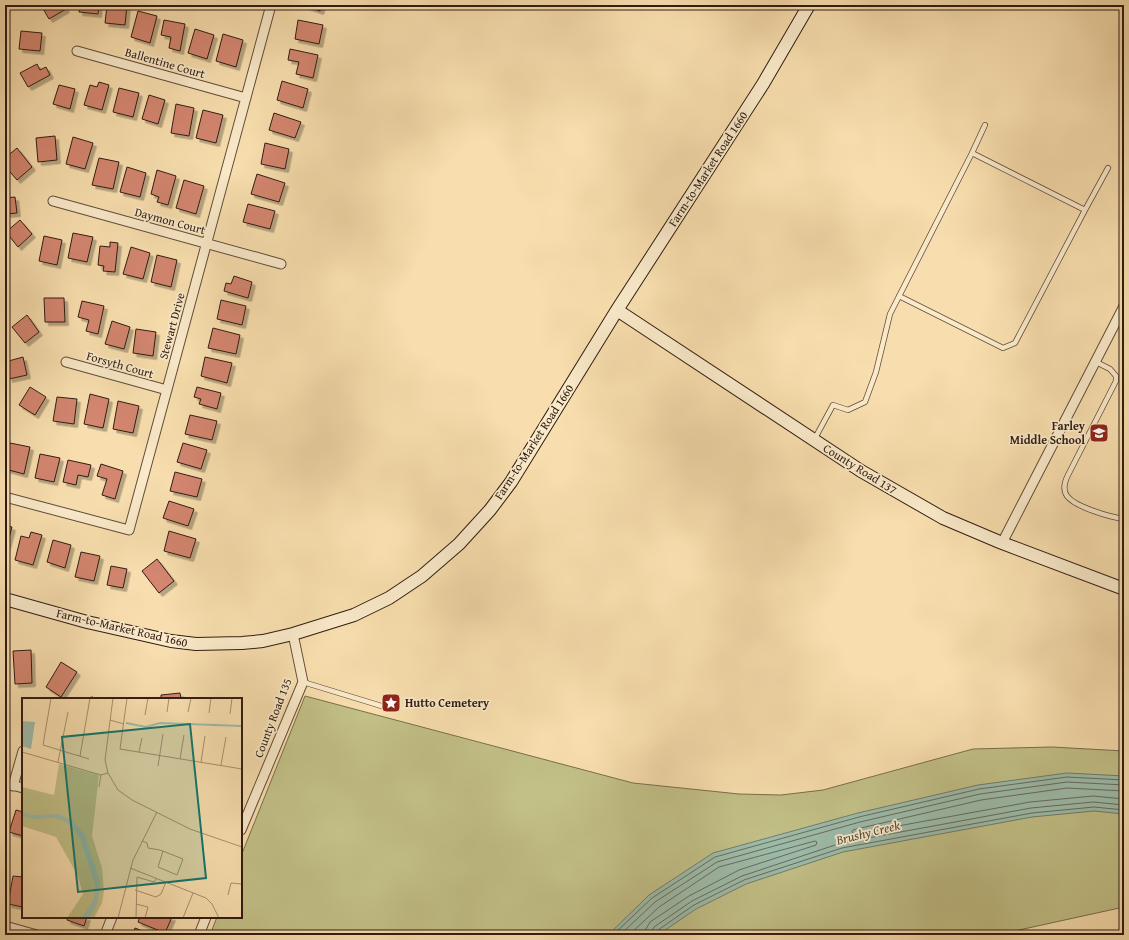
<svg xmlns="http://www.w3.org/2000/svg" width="1129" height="940" font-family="'Gentium Book Plus',serif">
	<defs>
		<filter id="shadow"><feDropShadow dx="3.5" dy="3.5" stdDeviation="0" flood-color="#0004"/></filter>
	</defs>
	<rect width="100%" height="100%" fill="#f8deae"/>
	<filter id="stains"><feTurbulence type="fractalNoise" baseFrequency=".005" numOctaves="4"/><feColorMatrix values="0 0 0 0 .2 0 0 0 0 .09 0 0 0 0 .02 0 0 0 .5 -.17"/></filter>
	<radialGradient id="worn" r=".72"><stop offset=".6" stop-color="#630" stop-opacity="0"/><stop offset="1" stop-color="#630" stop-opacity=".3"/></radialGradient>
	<path fill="#c2c087" stroke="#796e4c" d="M305,696L633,783L739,794L781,795L823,790L973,749L1052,747L1124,751V907L1019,930L1009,935H210L217,917H241V856Z"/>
	<path fill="#9dbcaa" stroke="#717c6d" d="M1067,773L1124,776V814L1094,811L1032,817L843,852L746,884L696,909L658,935H608L649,895L713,853L858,813L978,785Z"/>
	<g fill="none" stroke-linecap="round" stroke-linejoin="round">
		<path stroke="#666c5e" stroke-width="1" d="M1124,791L1067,788L981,800L861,828L853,830L852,832L854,834L1030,802L1093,796L1124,799
			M613,935L652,898L715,857L859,817L979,789L1067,777L1124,780
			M620,935L655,902L717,862L860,822L980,794L1067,782L1124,785
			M629,935L659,907L719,867L815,841L817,842L816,845L739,870L689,896L650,922L646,929L645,935
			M651,935L652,931L654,927L692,901L742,876L841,843L1031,808L1093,802L1124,805
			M656,935L658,930L694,905L744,880L842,848L1032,813L1094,807L1124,810"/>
	</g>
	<path fill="#d4866f" stroke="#301c12" filter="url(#shadow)" d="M41,5H64L66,9L49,19Z
		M80,5H99L98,14L79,12Z
		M107,5H127L125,25L105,23Z
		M305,5H322L320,11L305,6Z
		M138,11L157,16L150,43L131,37Z
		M164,20L185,24L180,51L169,48L171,37L161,35Z
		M298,20L323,25L319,44L295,39Z
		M195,29L214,35L207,59L188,53Z
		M21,31L42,33L40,51L19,49Z
		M223,34L243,40L236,67L216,61Z
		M290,49L318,55L313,78L296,74L299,62L288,60Z
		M37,64L40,70L46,67L50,75L28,87L20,73Z
		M282,81L308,89L303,108L277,100Z
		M99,82L109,85L102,110L84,105L90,85L97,87Z
		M59,85L75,89L70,109L53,104Z
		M119,88L139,93L133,117L113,112Z
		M149,95L165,100L158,124L142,119Z
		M176,104L194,108L189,136L171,133Z
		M203,110L223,115L216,143L196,138Z
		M274,113L301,122L295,138L269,130Z
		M55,136L57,160L38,162L36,138Z
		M73,137L93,143L85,169L66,164Z
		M265,143L289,149L285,169L261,164Z
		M17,148L32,167L17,180L5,166V158Z
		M99,158L119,162L113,189L92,185Z
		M127,167L146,173L140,197L120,192Z
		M157,170L176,176L168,205L157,202L159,197L151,194Z
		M257,174L285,183L279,202L251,194Z
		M184,180L204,186L196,214L176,208Z
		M15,197L17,213L5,214V198Z
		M248,204L275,211L270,229L243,222Z
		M20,220L32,234L18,247L6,232Z
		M73,233L93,237L87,262L68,258Z
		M44,236L62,240L57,265L39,261Z
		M110,242L118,243L115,272L103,271L104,266L98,265L100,246L110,247Z
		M131,247L150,253L143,279L123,274Z
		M157,255L177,260L171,287L151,282Z
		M234,276L252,282L248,298L224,291L226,283L231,284Z
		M44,298H64L65,322H45Z
		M221,300L246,306L242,325L217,319Z
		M82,301L104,306L98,334L86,331L89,320L78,317Z
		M27,315L39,332L25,343L12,327Z
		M112,321L130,327L124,349L105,344Z
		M213,328L240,335L236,354L208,348Z
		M136,329L156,332L153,356L133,353Z
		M23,357L27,375L9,379L5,362Z
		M205,357L232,363L227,383L201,376Z
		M30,387L46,397L35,415L19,405Z
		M197,387L221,393L217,409L199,404L201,399L194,397Z
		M90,394L109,399L103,428L84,424Z
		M57,397L77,399L74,424L53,421Z
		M118,401L139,406L133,433L113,429Z
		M190,415L217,421L212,440L185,434Z
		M10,443L30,447L24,474L5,469Z
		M183,443L207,450L201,469L177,462Z
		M40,454L60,458L54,482L35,478Z
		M68,460L91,465L88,477L78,475L76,485L63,482Z
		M101,464L123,471L115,499L102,495L107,479L97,476Z
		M175,472L202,479L197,497L170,491Z
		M169,501L194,509L188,526L163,518Z
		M5,525L12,527L5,553Z
		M169,531L196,539L190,558L164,551Z
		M31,532L42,535L33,565L15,560L21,536L29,538Z
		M53,540L71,545L65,568L47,562Z
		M81,552L100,556L94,581L75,577Z
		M157,559L174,581L159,593L142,571Z
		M111,566L127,569L123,588L107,585Z
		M31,650L32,683L15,684L13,651Z
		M61,662L77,672L61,697L46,687Z
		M180,693L181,699H161V695Z
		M93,697L94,699H80Z
		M16,810L23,812V836L9,832Z
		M13,876L23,877V907L8,904Z
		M68,917H87L84,926L67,920Z
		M140,917H172L165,933L138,922Z
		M135,928L152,935H133Z"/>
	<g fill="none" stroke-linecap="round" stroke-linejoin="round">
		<g stroke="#624c39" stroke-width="6">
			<path id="lane" d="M972,153L985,125
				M1085,210L1108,168
				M1096,362L1110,369L1116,376V381L1068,475C1065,481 1062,489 1067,496C1075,507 1110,517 1124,519
				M814,440L833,405L848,410L865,402L876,372L890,314L972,153L1085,210L1015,343L1003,348L899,296
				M303,682L388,708"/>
		</g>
		<g stroke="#624c39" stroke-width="11">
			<path id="street" d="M77,51L246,98
				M53,201L281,264
				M66,362L167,390
				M5,497L129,530L271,5
				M1002,543L1124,306
				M5,783L23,788
				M13,786L23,751
				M241,830L303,682L293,634
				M5,926L37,935
				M105,935L112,917
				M199,935L206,917"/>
		</g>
		<g stroke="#301c12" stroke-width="14">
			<path id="secondary" d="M617,310L861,471L943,518L1002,543L1124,589
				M5,599L87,622L171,641L196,644L242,643L263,641L293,634L354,615L389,598L422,576L459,544L490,510L511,482L617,310L763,84L809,5"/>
		</g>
		<use href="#lane" stroke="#faeaca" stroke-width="4.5"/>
		<use href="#street" stroke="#faeaca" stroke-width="9"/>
		<use href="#secondary" stroke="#faeaca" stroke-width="12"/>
	</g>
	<defs>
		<g id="school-square" transform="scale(1)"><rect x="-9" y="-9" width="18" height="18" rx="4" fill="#8f2418" stroke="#faeaca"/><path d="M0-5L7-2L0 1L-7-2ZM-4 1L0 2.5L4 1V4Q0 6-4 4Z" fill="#fff"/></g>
		<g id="sight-square" transform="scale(1)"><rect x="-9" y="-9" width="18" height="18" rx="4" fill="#8f2418" stroke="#faeaca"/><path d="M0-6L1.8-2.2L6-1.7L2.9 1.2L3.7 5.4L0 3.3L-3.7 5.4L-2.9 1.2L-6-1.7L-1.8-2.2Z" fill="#fff"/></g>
	</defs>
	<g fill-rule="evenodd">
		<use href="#school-square" x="1099" y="433"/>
		<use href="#sight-square" x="391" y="703"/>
	</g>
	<g text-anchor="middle" stroke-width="3.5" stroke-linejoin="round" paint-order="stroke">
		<g font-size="12" fill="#301c12" stroke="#faeaca">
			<text transform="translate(165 63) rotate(16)" y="4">Ballentine Court</text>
			<text transform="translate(708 169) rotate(-57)" y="4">Farm-to-Market Road 1660</text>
			<text transform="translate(170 221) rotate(15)" y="4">Daymon Court</text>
			<text transform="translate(172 326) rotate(-75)" y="4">Stewart Drive</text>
			<text transform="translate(120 365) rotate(16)" y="4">Forsyth Court</text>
			<text transform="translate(534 442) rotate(-57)" y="4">Farm-to-Market Road 1660</text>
			<text transform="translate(860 469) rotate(32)" y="4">County Road 137</text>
			<text transform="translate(122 628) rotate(13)" y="4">Farm-to-Market Road 1660</text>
			<text transform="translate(273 718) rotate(-69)" y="4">County Road 135</text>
		</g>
		<g font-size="12" font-weight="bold" fill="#301c12" stroke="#faeaca" text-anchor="end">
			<text x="1085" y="430">Farley<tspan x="1085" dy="14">Middle School</tspan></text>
			<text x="405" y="707" text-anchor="start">Hutto Cemetery</text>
		</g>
		<g font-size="13" font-style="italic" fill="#514c40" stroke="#faeaca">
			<text transform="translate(868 832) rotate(-14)" y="5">Brushy Creek</text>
		</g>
	</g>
	<g transform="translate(22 698)">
		<rect width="220" height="220" fill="#f8deae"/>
		<path d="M37,66L77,77L70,138L80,170L82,193L80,205L72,220H45L61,196L56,178L34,139L0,128V89L32,97Z" fill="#c2c087"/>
		<path d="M0,23L13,24L9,51L0,48ZM0,114L12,117L37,116L50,123L62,135L78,183L76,204L68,220H59L72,201L73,187L58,140L49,128L40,122L30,120L10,121L0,118Z" fill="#9dbcaa"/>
		<path fill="none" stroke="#9dbcaa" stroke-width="2" d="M104,25L124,29L138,25L220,28"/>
		<path fill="none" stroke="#a89070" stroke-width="1" d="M29,0L21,47L67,61M91,0L83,62L86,75L96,92L110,102L168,131L220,149M105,0L98,51L220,71M145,14L147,0M166,14L169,0M187,15L189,0M208,16L210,0M123,17L126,0M88,22L102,26M0,54L79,77L86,75M117,54L120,40M58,58L68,0M158,61L162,37M36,64L46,14M179,64L183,38M199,67L204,39M136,68L141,36M77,89L79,77M120,143L125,145L126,150L138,152L161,161L155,177L136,169L141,153M108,170L184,200L190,206L197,220M113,192L134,199L139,196L144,184M206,197L209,185L220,186M114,206L126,209L123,220M96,220L111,162L135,114M114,220L115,179L132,184L134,181M161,220L171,195"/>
		<path fill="#0f766e" fill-opacity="0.15" stroke="#0f766e" stroke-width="2" d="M168,26L184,180L56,194L40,39Z"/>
		<rect width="220" height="220" fill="none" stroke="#301c12" stroke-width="2"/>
	</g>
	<rect width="1129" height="940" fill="none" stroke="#f8deae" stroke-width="20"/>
	<rect x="6" y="6" width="1117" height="928" fill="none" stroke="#301c12" stroke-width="2"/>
	<rect x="10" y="10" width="1109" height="920" fill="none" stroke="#301c12"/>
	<rect width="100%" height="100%" filter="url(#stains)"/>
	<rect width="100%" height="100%" fill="url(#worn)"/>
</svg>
